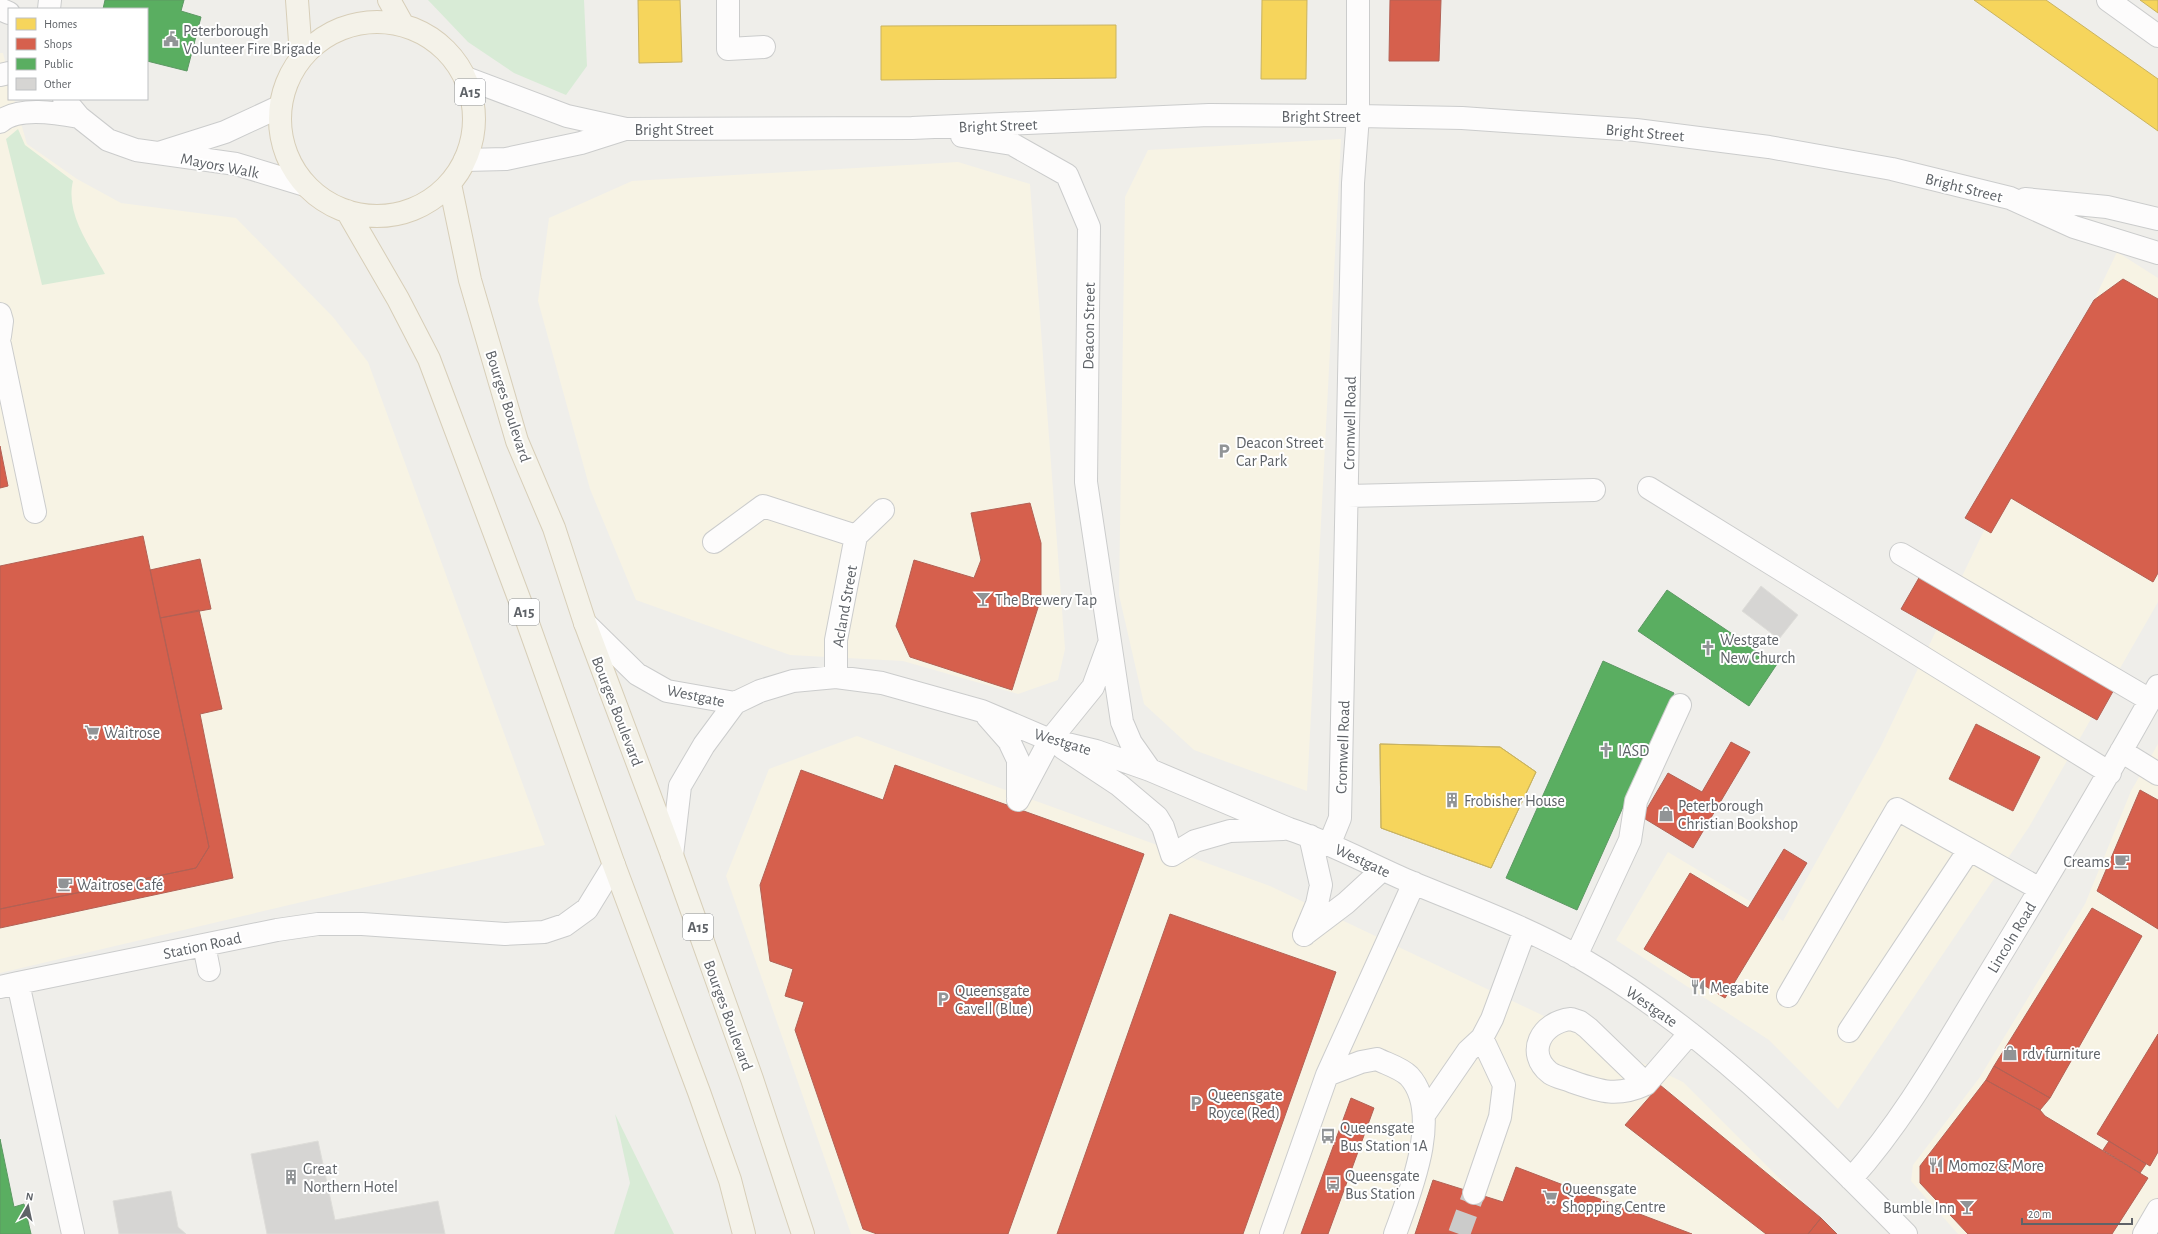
<svg xmlns="http://www.w3.org/2000/svg" width="2158" height="1234" font-family="'Alegreya Sans',sans-serif">
	<rect width="100%" height="100%" fill="#efeeea"/>
	<path fill="#f7f3e4" d="M0,53H3L9,77V99H14L27,144L77,179L121,203L236,218L333,317L368,362L545,845L0,973Z
		M1341,139L1307,791L1194,750L1144,704L1119,595L1125,197L1148,150Z
		M958,162L1030,184L1065,649L1058,680L1018,694L903,661L790,655L636,600L590,489L538,301L549,218L632,181Z
		M2117,252L2158,278V602L2029,827L1838,1109L1769,1040L1616,940L1668,852L1783,921L1881,746Z
		M857,736L1270,886L1683,1082L1835,1234H851L726,876L769,769Z
		M2158,744V1234H1958L1911,1181L1913,1165L1980,1077L2085,904L2131,791Z"/>
	<path fill="#d8ebd6" d="M428,0H584L587,66L566,95L514,73L468,42Z
		M18,129L25,145L73,181C65,214 90,246 105,274L42,285L6,139Z
		M615,1114L674,1234H614L630,1183Z"/>
	<path fill="#f6d55c" stroke="#c9b360" d="M638,0H680L682,62L639,63Z
		M1262,0H1307L1306,79H1261Z
		M1974,0H2046L2158,79V131Z
		M2140,0H2158V13Z
		M1116,25V78L881,80V26Z
		M1380,744L1500,747L1536,772L1491,868L1381,828Z
		M1380,744L1500,747L1536,772L1491,868L1381,828Z"/>
	<path fill="#d6604d" stroke="#b26155" d="M1390,0H1441L1439,61H1389Z
		M2123,279L2158,299V573L2153,582L2011,498L1991,533L1965,518L2094,300Z
		M0,446L8,486L0,488Z
		M1030,503L1041,543V598L1012,690L910,657L896,626L914,560L974,578L981,560L971,513Z
		M143,536L209,847L196,868L0,909V566Z
		M200,559L211,609L160,618L150,570Z
		M1920,576L2116,686L2097,720L1901,609Z
		M199,610L222,709L200,714L233,878L0,928V909L196,868L209,847L160,618Z
		M1976,724L2040,757L2013,811L1949,779Z
		M1731,742L1750,752L1693,848L1642,817L1668,773L1702,792Z
		M895,765L1144,854L1008,1234H877L863,1229L795,1030L804,1002L785,996L793,969L770,961L760,885L801,770L883,800Z
		M2140,790L2158,800V929L2097,891Z
		M1784,849L1807,863L1725,998L1644,949L1690,873L1748,908Z
		M2092,908L2142,936L2050,1098L1994,1066Z
		M1170,914L1336,972L1243,1234H1057Z
		M2158,1034V1152L2150,1166L2097,1134Z
		M1994,1066L2050,1098L2040,1110L1986,1080Z
		M1986,1080L2040,1110L2045,1116L2148,1178L2112,1234H1968L1920,1183V1166Z
		M1660,1085L1821,1218L1808,1234H1766L1625,1125Z
		M1351,1098L1374,1108L1328,1234H1301Z
		M2109,1141L2146,1164L2140,1173L2103,1150Z
		M1516,1167L1692,1234H1415L1433,1180L1503,1202Z
		M1821,1218L1837,1234H1808Z"/>
	<path fill="#5aae61" stroke="#5c9863" d="M105,0H184L181,11L201,17L187,71L147,61V9H103Z
		M1667,590L1777,664L1749,706L1638,631Z
		M1603,661L1674,693L1577,910L1506,878Z
		M0,1139L14,1207L24,1204L31,1234H0Z"/>
	<path fill="#d6d5d3" stroke="#deddd9" d="M1761,586L1798,615L1779,639L1742,611Z
		M318,1141L335,1220L438,1201L445,1234H267L251,1154Z
		M171,1191L178,1227L186,1234H119L113,1201Z"/>
	<g fill="none" stroke-linecap="round" stroke-linejoin="round">
		<path stroke="#cbcbca" stroke-width="22" stroke-dasharray="22 11" stroke-linecap="butt" d="M1459,1234L1474,1193"/>
		<g stroke="#cbcccc" stroke-width="24">
			<path id="minor" d="M728,0V49L764,47
				M2108,0L2158,36
				M0,9L9,13
				M49,9L50,0
				M0,75L9,73
				M466,78L567,116L626,129L912,128L1209,115L1358,116L1462,118L1636,130L1769,147L1892,169L2010,198L2074,227L2158,253
				M64,99L79,117L108,140L136,150L236,164L305,185
				M0,122C18,106 58,113 79,117
				M962,136L1012,144L1067,175L1089,227L1086,482L1122,722L1131,743L1150,770
				M162,152L225,132L279,107
				M465,160L506,159L581,143L625,129
				M2025,199L2107,207L2158,219
				M0,314L2,321L0,336
				M0,345L35,512
				M1649,488L2110,773
				M1348,496L1594,490
				M856,536L883,510
				M714,542L763,506L856,536
				M1901,554L2150,700
				M585,623L637,674L667,691L735,703
				M836,677V640L856,536
				M987,716L1009,741L1018,760V797
				M1063,748L1119,785L1157,817L1163,827L1172,855L1195,841L1230,831L1283,829
				M2121,751L2158,774
				M1018,800L1050,740L1093,687L1108,646
				M1329,845L1340,818L1353,183L1358,116V0
				M672,855L680,786L704,745L735,703L760,691L793,681L836,677L882,683L982,711L1050,740L1096,751L1150,770L1289,829C1329,842 1367,863 1406,880C1463,904 1522,925 1577,956C1702,1028 1805,1132 1906,1234
				M1305,934L1346,903L1382,870
				M1304,935L1317,904L1321,885L1310,836
				M204,945L209,970
				M1576,956L1630,840L1636,801L1680,705
				M0,987L18,983
				M1788,996L1897,809L2040,889
				M1571,1019L1580,1022L1588,1028L1646,1084C1618,1097 1601,1092 1573,1082C1566,1079 1556,1077 1550,1073C1525,1053 1541,1022 1571,1019Z
				M1849,1031L1969,850
				M1327,1075L1361,1062L1377,1059C1387,1064 1401,1068 1409,1076C1443,1113 1410,1193 1395,1234
				M1646,1084L1690,1033
				M1424,1115L1468,1051L1482,1038L1492,1019L1525,930
				M1851,1179C1904,1120 1945,1046 1986,979C2045,882 2103,785 2158,686
				M1474,1193L1500,1117L1504,1085L1482,1038
				M73,1234L18,983L277,930L318,924H362L505,934L544,932L565,925L587,909L614,865
				M1271,1234L1327,1075L1414,883
				M2144,1234L2158,1210"/>
		</g>
		<g stroke="#d7ceb8" stroke-width="24">
			<path id="major" d="M297,0L301,56
				M389,0L403,25
				M280 119a97 97 0 1 1 194 0a97 97 0 1 1-194 0Z
				M450,184L470,280L517,441L554,528L585,623L672,855L752,1079L803,1234
				M347,211L398,299L429,359L520,601L614,865L699,1092L730,1180L744,1234"/>
		</g>
		<use href="#minor" stroke="#fdfcfc" stroke-width="22"/>
		<use href="#major" stroke="#f4f2e9" stroke-width="22"/>
	</g>
	<defs>
		<g id="civic-bare" transform="scale(1.2)"><path d="M-.6-6.5H3V-4.5H.6V-3L4-1V1h2V6H-6V1h2V-1L-.6-3ZM-1.2 2.5V6h2.4V2.5Z" fill="#919496" stroke="#fff" stroke-width="2.5" paint-order="stroke"/></g>
		<g id="parking-bare" transform="scale(1.2)"><path d="M-3.5-5.5H1a3.5 3.5 0 0 1 0 7H-1V5.5H-3.5ZM-1-3.4V-.6H.8a1.4 1.4 0 0 0 0-2.8Z" fill="#919496" stroke="#fff" stroke-width="2.5" paint-order="stroke"/></g>
		<g id="bar-bare" transform="scale(1.2)"><path d="M-6-5H6L.8 .8V4.5H3.5V6h-7V4.5H-.8V.8Z" fill="#919496" stroke="#fff" stroke-width="2.5" paint-order="stroke"/></g>
		<g id="church-bare" transform="scale(1.2)"><path d="M-1.2-6h2.4v3.5h3.3v2.4h-3.3V6h-2.4V-.1h-3.3v-2.4h3.3Z" fill="#919496" stroke="#fff" stroke-width="2.5" paint-order="stroke"/></g>
		<g id="supermarket-bare" transform="scale(1.2)"><path d="M-6-5.5h2.5l.6 2H6L4.5 2H-2.5L-4.4-4H-6ZM-1.5 3.2a1.3 1.3 0 1 0 .1 0ZM3 3.2a1.3 1.3 0 1 0 .1 0Z" fill="#919496" stroke="#fff" stroke-width="2.5" paint-order="stroke"/></g>
		<g id="building-bare" transform="scale(1.2)"><path d="M-4-6H4V6H1V3H-1V6H-4ZM-2.5-4.3h1.7v1.8h-1.7ZM.8-4.3h1.7v1.8H.8ZM-2.5-1h1.7V.8h-1.7ZM.8-1h1.7V.8H.8Z" fill="#919496" stroke="#fff" stroke-width="2.5" paint-order="stroke"/></g>
		<g id="shop-bare" transform="scale(1.2)"><path d="M-5-2.5h2.3a2.7 3.5 0 0 1 5.4 0H5L5.5 6h-11ZM-1.5-2.5h3a1.5 2.3 0 0 0-3 0Z" fill="#919496" stroke="#fff" stroke-width="2.5" paint-order="stroke"/></g>
		<g id="cafe-bare" transform="scale(1.2)"><path d="M-5.5-4.5H6V0H3Q3 3.5 0 3.5H-2.5Q-5.5 3.5-5.5 0ZM3-3.2v2h1.7v-2ZM-6 4.5H4V6H-6Z" fill="#919496" stroke="#fff" stroke-width="2.5" paint-order="stroke"/></g>
		<g id="restaurant-bare" transform="scale(1.2)"><path d="M-5-6h1v4h1v-4h1v4h1v-4h1v5L-1.5 .5V6h-2V.5L-5-1ZM5-6V6H3V1.5H1.5Q1.5-4 5-6Z" fill="#919496" stroke="#fff" stroke-width="2.5" paint-order="stroke"/></g>
		<g id="bus-bare" transform="scale(1.2)"><path d="M-5-6H5V4H4V6H2V4H-2V6H-4V4H-5ZM-3.5-4V0h7V-4ZM-3.5 1.2v1.5H-2V1.2ZM2 1.2v1.5H3.5V1.2Z" fill="#919496" stroke="#fff" stroke-width="2.5" paint-order="stroke"/></g>
	</defs>
	<g fill-rule="evenodd">
		<use href="#civic-bare" x="171" y="39"/>
		<use href="#parking-bare" x="1224" y="451"/>
		<use href="#bar-bare" x="983" y="599"/>
		<use href="#church-bare" x="1708" y="648"/>
		<use href="#supermarket-bare" x="92" y="732"/>
		<use href="#church-bare" x="1606" y="750"/>
		<use href="#building-bare" x="1452" y="800"/>
		<use href="#shop-bare" x="1666" y="814"/>
		<use href="#cafe-bare" x="2122" y="861"/>
		<use href="#cafe-bare" x="65" y="884"/>
		<use href="#restaurant-bare" x="1698" y="987"/>
		<use href="#parking-bare" x="943" y="999"/>
		<use href="#shop-bare" x="2010" y="1053"/>
		<use href="#parking-bare" x="1196" y="1103"/>
		<use href="#bus-bare" x="1328" y="1136"/>
		<use href="#restaurant-bare" x="1936" y="1165"/>
		<use href="#building-bare" x="291" y="1177"/>
		<use href="#bus-bare" x="1333" y="1184"/>
		<use href="#supermarket-bare" x="1550" y="1197"/>
		<use href="#bar-bare" x="1967" y="1207"/>
	</g>
	<g text-anchor="middle" stroke-width="4" stroke-linejoin="round" paint-order="stroke">
		<g fill="#fff" stroke="#8f9295" stroke-width="1">
			<rect x="455" y="79" width="30" height="26" rx="3"/>
			<rect x="509" y="599" width="30" height="26" rx="3"/>
			<rect x="683" y="914" width="30" height="26" rx="3"/>
		</g>
		<g font-size="15" font-weight="bold" fill="#5f6368">
			<text x="470" y="97">A15</text>
			<text x="524" y="617">A15</text>
			<text x="698" y="932">A15</text>
		</g>
		<g font-size="16" fill="#5f6368" stroke="#fff" text-anchor="start">
			<text x="183" y="36">Peterborough<tspan x="183" dy="18">Volunteer Fire Brigade</tspan></text>
			<text x="1236" y="448">Deacon Street<tspan x="1236" dy="18">Car Park</tspan></text>
			<text x="995" y="605">The Brewery Tap</text>
			<text x="1720" y="645">Westgate<tspan x="1720" dy="18">New Church</tspan></text>
			<text x="104" y="738">Waitrose</text>
			<text x="1618" y="756">IASD</text>
			<text x="1464" y="806">Frobisher House</text>
			<text x="1678" y="811">Peterborough<tspan x="1678" dy="18">Christian Bookshop</tspan></text>
			<text x="2110" y="867" text-anchor="end">Creams</text>
			<text x="77" y="890">Waitrose Café</text>
			<text x="1710" y="993">Megabite</text>
			<text x="955" y="996">Queensgate<tspan x="955" dy="18">Cavell (Blue)</tspan></text>
			<text x="2022" y="1059">rdv furniture</text>
			<text x="1208" y="1100">Queensgate<tspan x="1208" dy="18">Royce (Red)</tspan></text>
			<text x="1340" y="1133">Queensgate<tspan x="1340" dy="18">Bus Station 1A</tspan></text>
			<text x="1948" y="1171">Momoz &amp; More</text>
			<text x="303" y="1174">Great<tspan x="303" dy="18">Northern Hotel</tspan></text>
			<text x="1345" y="1181">Queensgate<tspan x="1345" dy="18">Bus Station</tspan></text>
			<text x="1562" y="1194">Queensgate<tspan x="1562" dy="18">Shopping Centre</tspan></text>
			<text x="1955" y="1213" text-anchor="end">Bumble Inn</text>
		</g>
		<g font-size="16" fill="#5f6368" stroke="#fff">
			<text x="1321" y="122">Bright Street</text>
			<text transform="translate(998 125) rotate(-2)" y="6">Bright Street</text>
			<text x="674" y="135">Bright Street</text>
			<text transform="translate(1645 132) rotate(5)" y="6">Bright Street</text>
			<text transform="translate(220 165) rotate(11)" y="6">Mayors Walk</text>
			<text transform="translate(1964 187) rotate(14)" y="6">Bright Street</text>
			<text transform="translate(1088 326) rotate(-89)" y="6">Deacon Street</text>
			<text transform="translate(509 406) rotate(72)" y="6">Bourges Boulevard</text>
			<text transform="translate(1349 423) rotate(-89)" y="6">Cromwell Road</text>
			<text transform="translate(844 606) rotate(-80)" y="6">Acland Street</text>
			<text transform="translate(696 695) rotate(12)" y="6">Westgate</text>
			<text transform="translate(618 711) rotate(69)" y="6">Bourges Boulevard</text>
			<text transform="translate(1063 741) rotate(17)" y="6">Westgate</text>
			<text transform="translate(1342 747) rotate(-88)" y="6">Cromwell Road</text>
			<text transform="translate(1363 860) rotate(25)" y="6">Westgate</text>
			<text transform="translate(2011 937) rotate(-59)" y="6">Lincoln Road</text>
			<text transform="translate(202 945) rotate(-12)" y="6">Station Road</text>
			<text transform="translate(1652 1006) rotate(35)" y="6">Westgate</text>
			<text transform="translate(729 1015) rotate(70)" y="6">Bourges Boulevard</text>
		</g>
	</g>
	<rect x="8" y="8" width="140" height="92" fill="#ffffff" stroke="#bfc1c3"/>
	<rect x="16" y="18" width="20" height="12" fill="#f6d55c" stroke="#bfc1c3"/>
	<text x="44" y="28" font-size="12" fill="#5f6368">Homes</text>
	<rect x="16" y="38" width="20" height="12" fill="#d6604d" stroke="#bfc1c3"/>
	<text x="44" y="48" font-size="12" fill="#5f6368">Shops</text>
	<rect x="16" y="58" width="20" height="12" fill="#5aae61" stroke="#bfc1c3"/>
	<text x="44" y="68" font-size="12" fill="#5f6368">Public</text>
	<rect x="16" y="78" width="20" height="12" fill="#d6d5d3" stroke="#bfc1c3"/>
	<text x="44" y="88" font-size="12" fill="#5f6368">Other</text>
	<g transform="translate(28 1206) rotate(9)" stroke="#ffffff" stroke-width="3" paint-order="stroke">
	<path d="M0-3L7 15L0 10L-7 15Z" fill="#5f6368"/>
	<text y="-6" font-size="11" font-weight="bold" text-anchor="middle" fill="#5f6368">N</text>
	</g>
	<path d="M2022 1218v6h110v-6" fill="none" stroke="#5f6368" stroke-width="2"/>
	<text x="2028" y="1218" font-size="12" fill="#5f6368" stroke="#ffffff" stroke-width="3" paint-order="stroke">20 m</text>
</svg>
